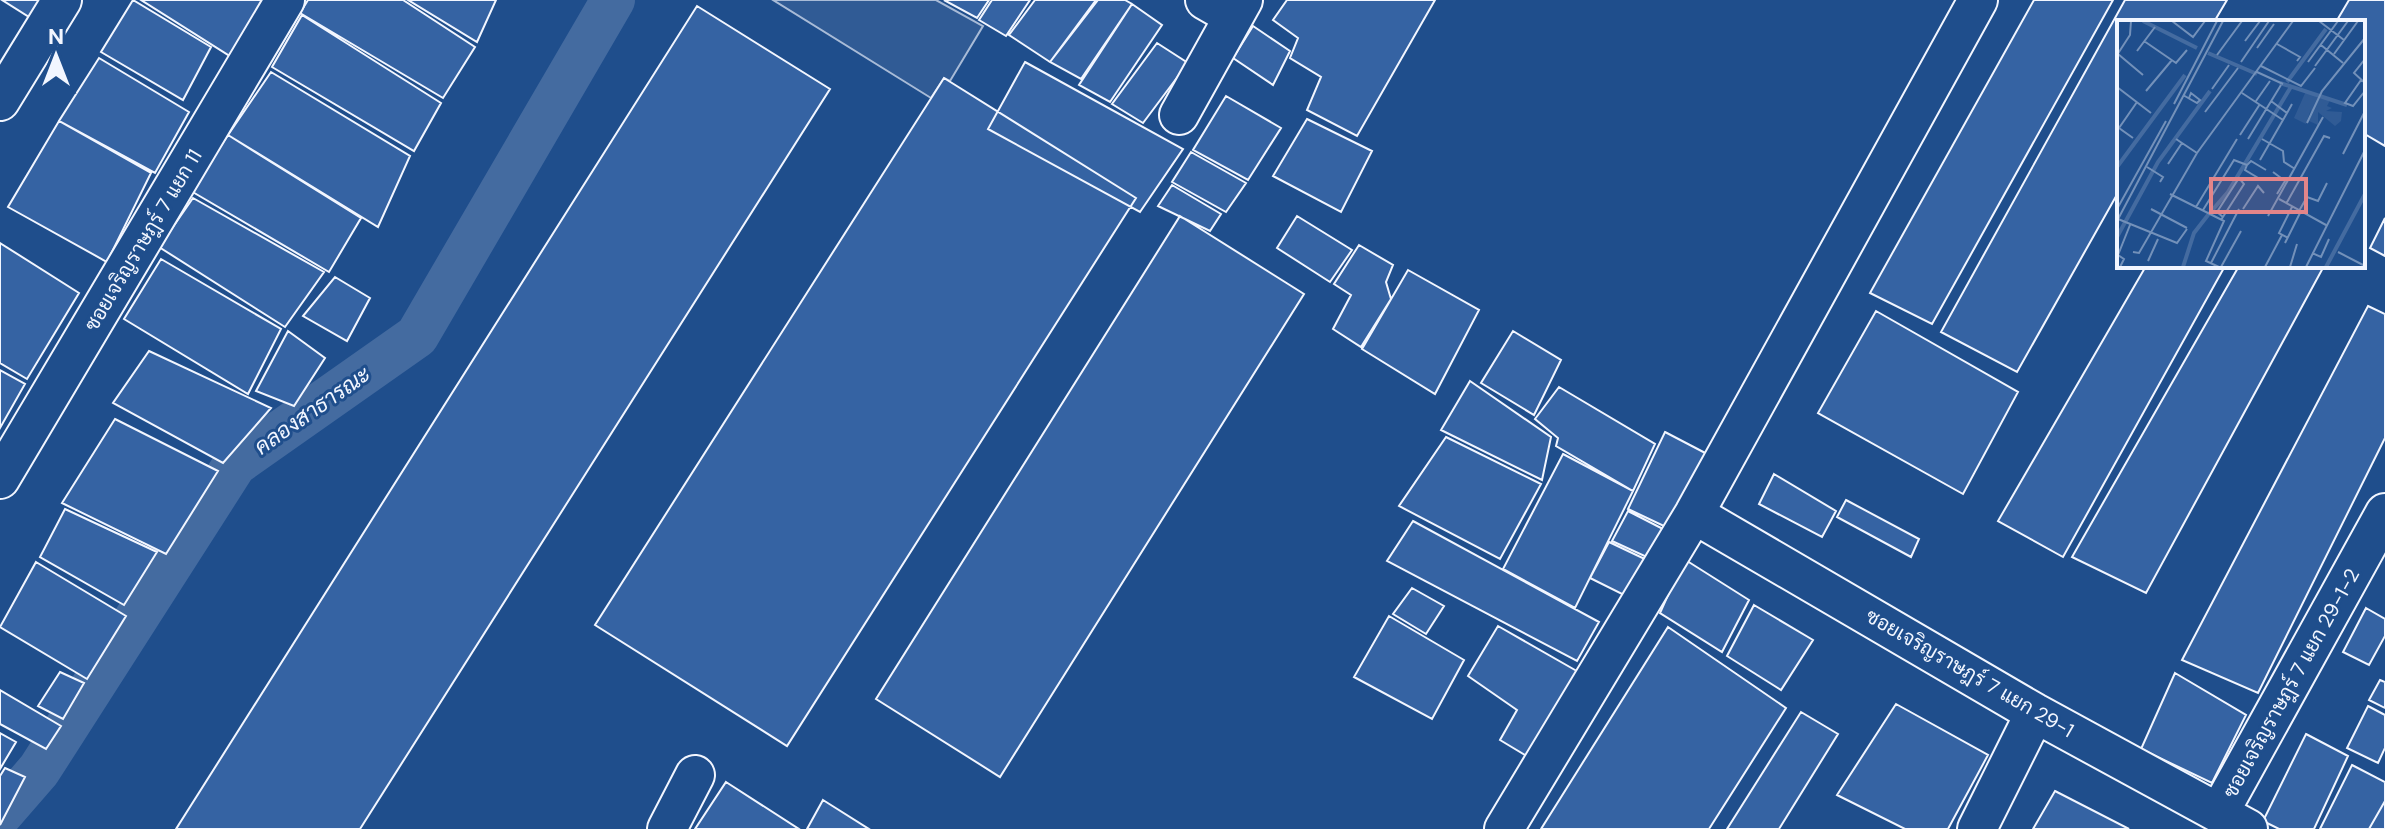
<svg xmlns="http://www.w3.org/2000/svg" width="2385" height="829" font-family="'DM Sans',Sarabun,sans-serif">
	<rect width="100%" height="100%" fill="#1f4e8c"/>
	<path fill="#305b95" stroke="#a8bbd7" stroke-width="2" d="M773,0H936L983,26L950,81L944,78L931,98Z"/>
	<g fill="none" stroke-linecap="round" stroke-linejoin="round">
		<path stroke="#446ba0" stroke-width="44" d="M0,815L39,770L235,464L417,336L613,0"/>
	</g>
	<path fill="#3563a3" stroke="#f2f6ff" stroke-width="2" d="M2,0H47L37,22Z
		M133,0L211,47L183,100L101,52Z
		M141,0H260L265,4L233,58Z
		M308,0H403L475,47L443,98L300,13Z
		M408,0H496L477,42Z
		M944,0H989L977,18Z
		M992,0H1030L1006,36L979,20Z
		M1035,0H1096L1050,62L1009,35Z
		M1098,0H1125L1132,4L1081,79L1050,62Z
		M1287,0H1435L1357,136L1307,110L1321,77L1290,58L1298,38L1273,20Z
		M2034,0H2113L1932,324L1870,293Z
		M2125,0H2227L2214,22H2119V191L2017,372L1941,332Z
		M2349,0H2385V146L2363,133V22H2336Z
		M1132,4L1162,25L1110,102L1079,85Z
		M697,6L830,89L360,829H176Z
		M302,15L441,103L414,151L272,67Z
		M1253,26L1290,51L1273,85L1233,58Z
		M1157,43L1188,63L1143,123L1112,104Z
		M99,58L189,112L155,173L59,121Z
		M1025,62L1183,149L1140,212L988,129Z
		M271,72L410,156L378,227L228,135Z
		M944,78L1136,198L787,746L595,625Z
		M1226,96L1281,128L1248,180L1193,150Z
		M1307,119L1372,151L1341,212L1273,176Z
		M59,121L151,173L107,262L8,207Z
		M228,135L361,218L329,272L191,191Z
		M1191,152L1246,183L1226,212L1172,182Z
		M1172,185L1221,214L1210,231L1158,206Z
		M193,198L324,272L285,327L159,247Z
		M1180,216L1304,294L1000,777L876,699Z
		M1297,216L1352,250L1330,282L1277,248Z
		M2385,218V256L2370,248Z
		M0,243L79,293L27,379L0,363Z
		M1359,245L1393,265L1386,282L1391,299L1361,347L1333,329L1351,295L1334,284Z
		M161,259L281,329L248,394L124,319Z
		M2146,266H2225L2063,557L1998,521Z
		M2239,266H2324L2146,593L2072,557Z
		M1408,270L1479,310L1435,394L1362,349Z
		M335,277L370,298L347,341L303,316Z
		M2368,306L2385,314V438L2258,693L2182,660Z
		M1876,311L2018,392L1963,494L1818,413Z
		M288,331L325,358L294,406L256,391Z
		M1513,331L1561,360L1534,415L1481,383Z
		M149,351L271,408L223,463L113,403Z
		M0,370L25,384L0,428Z
		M1470,381L1551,437L1542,480L1441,430Z
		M1559,387L1655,444L1633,491L1556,446L1558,438L1535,419Z
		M115,419L218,471L166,554L62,503Z
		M1665,432L1711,456L1668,528L1628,509Z
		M1446,437L1541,484L1500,559L1399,506Z
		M1563,454L1633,491L1575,608L1503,569Z
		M1774,474L1836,511L1822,537L1759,504Z
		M1846,500L1919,539L1911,557L1837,517Z
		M65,509L157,552L124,605L40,557Z
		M1628,511L1665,530L1651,559L1612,541Z
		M1413,521L1599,622L1577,661L1387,561Z
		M1609,542L1649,561L1630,598L1590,578Z
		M1684,559L1749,600L1722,652L1660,613Z
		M36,562L126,616L87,679L0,627Z
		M1412,588L1444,606L1426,634L1393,614Z
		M1754,605L1813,640L1781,690L1727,656Z
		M2366,608L2385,619V636L2369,665L2343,652Z
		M1389,616L1464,660L1432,719L1354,677Z
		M1498,626L1582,674L1530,758L1500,740L1517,710L1468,676Z
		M1668,627L1786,708L1709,829H1541Z
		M60,672L84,683L63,719L38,706Z
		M2175,673L2246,715L2212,783L2141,749Z
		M2380,680L2385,682V708L2369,700Z
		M0,690L61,726L46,749L0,724Z
		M1896,704L1988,755L1948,829H1905L1837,795Z
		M2368,706L2385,715V748L2378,763L2347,748Z
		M1801,712L1838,734L1779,829H1727Z
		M0,733L16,742L0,769Z
		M2306,734L2348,756L2314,829H2279L2263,821Z
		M2352,765L2385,782V801L2369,829H2320Z
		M5,768L25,777L0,825V776Z
		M726,782L799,829H695Z
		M2055,791L2129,829H2033Z
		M823,800L869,829H807Z
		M2385,801V829H2369Z"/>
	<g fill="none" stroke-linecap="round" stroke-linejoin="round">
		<g stroke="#f2f6ff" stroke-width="42">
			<path id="street" d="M1205,0L1233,16
				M0,101L62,0
				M1179,115L1243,0
				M0,479L285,0
				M1694,514L2035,713L2248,829
				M2220,811L2385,513
				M667,829L695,775
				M1504,829L1694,514L1978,0
				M1977,829L2035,713"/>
		</g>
		<use href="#street" stroke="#1f4e8c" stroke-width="38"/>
	</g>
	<g text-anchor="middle" stroke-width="6" stroke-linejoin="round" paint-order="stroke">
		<g font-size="20" fill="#f2f6ff" stroke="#1f4e8c">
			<text transform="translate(143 240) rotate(-59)" y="7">ซอยเจริญราษฎร์ 7 แยก 11</text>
			<text transform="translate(1970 673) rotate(30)" y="7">ซอยเจริญราษฎร์ 7 แยก 29-1</text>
			<text transform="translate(2291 683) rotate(-61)" y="7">ซอยเจริญราษฎร์ 7 แยก 29-1-2</text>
		</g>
		<g font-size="22" font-style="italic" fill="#f2f6ff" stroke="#1f4e8c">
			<text transform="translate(312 410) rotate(-35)" y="8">คลองสาธารณะ</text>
		</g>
	</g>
	<g transform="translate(2117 20)">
		<rect width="248" height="248" fill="#1f4e8c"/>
		<path d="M189,71L213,80L210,86L215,88L209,91L225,92L224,101L218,106L201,92V105L192,101L194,89L189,104L177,98Z" fill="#305b95"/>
		<path fill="none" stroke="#446ba0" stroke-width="4" d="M26,1L80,28M91,33L140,54M170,62L209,9M163,63L230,85M0,147L68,55M91,195L111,172L175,65M0,217L41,142L93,71M66,247L77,213L91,195M209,247L248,174"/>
		<path fill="none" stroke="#7391ba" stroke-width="2" d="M55,1L76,17L88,1M202,1L227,20M27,21L59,43L70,30M128,21L143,1M160,24L183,37L180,41M204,25L226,43M140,28L157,4M20,31L38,7M1,34L26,55M217,34L241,1M0,35L13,15L14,1M100,35L125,1M248,39L237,53L248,63M124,42L152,1M191,42L221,1M144,46L184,66L198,48M198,46L231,1M140,52L166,64M244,60L228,83L236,86L248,71M0,67L34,93M95,69L112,45M29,71L55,40M125,73L166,100M66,75L80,83L83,80L74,73L72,78M139,81L153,61M154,81L170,93L175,84M57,84L100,1M88,92L121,48M190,103L205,71L248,18M123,115L143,84M16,118L2,108L20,82M59,119L80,133M131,119L164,65M145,119L166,131L167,142L178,149M226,134L247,93M143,140L170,93M51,144L65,123M30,147L46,157L43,162M156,152L168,161L160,174M143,159L128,150L130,145L134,141L149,150M53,174L107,201L89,241L102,247M162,179L209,205M169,184L207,116L213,118M79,187L120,119M0,189L49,101M34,189L70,208M126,189L141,166L147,173M86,190L117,140L130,145M182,191L190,177L201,181L210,163M151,196L206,97M1,199L60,223L70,209M104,200L127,164L122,158L100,192L106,197M0,201L106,1M171,218L162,213L175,187M168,223L183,193M16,232L22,233L80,133L176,1M221,232L248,246M195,233L204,237L212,219M31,241L41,219M94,243L122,189M3,247L7,239L1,235L13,205M104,247L124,211M148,247L165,215M173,247L180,224M189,247L248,130"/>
		<path fill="#e38589" fill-opacity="0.15" stroke="#e38589" stroke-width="4" d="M94,159H189V192H94Z"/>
		<rect width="248" height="248" fill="none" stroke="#f2f6ff" stroke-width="4"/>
	</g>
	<g transform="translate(56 56)" stroke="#1f4e8c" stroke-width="6" paint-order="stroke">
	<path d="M0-6L14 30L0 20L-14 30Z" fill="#f2f6ff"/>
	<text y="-12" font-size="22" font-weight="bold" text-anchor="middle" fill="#f2f6ff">N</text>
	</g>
</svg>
